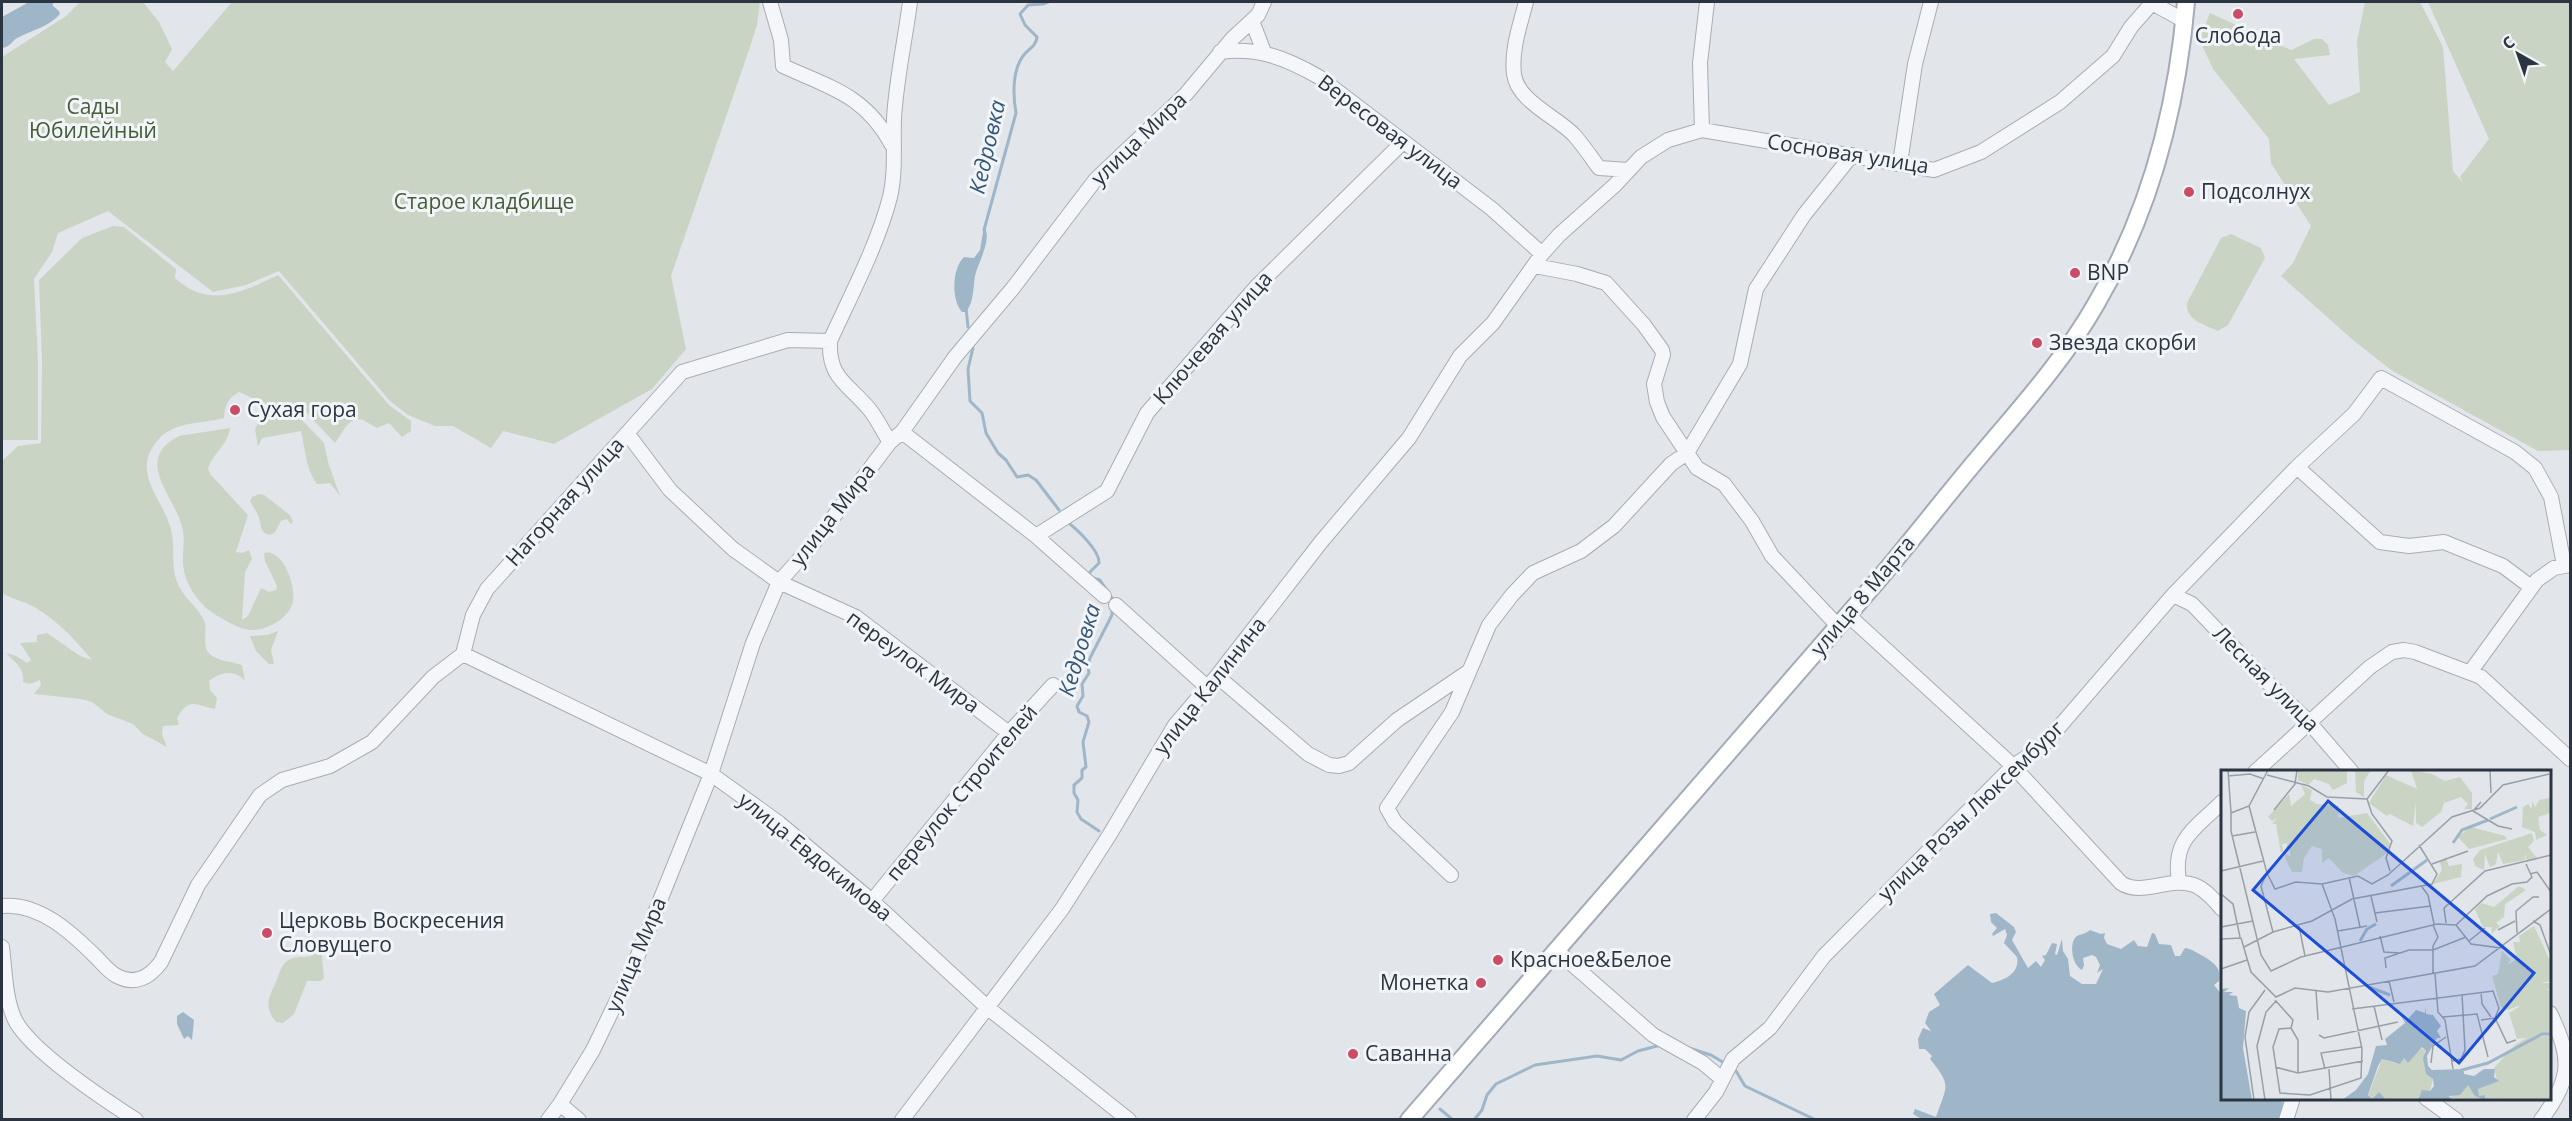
<svg xmlns="http://www.w3.org/2000/svg" width="2572" height="1121" font-family="'Open Sans',sans-serif">
	<rect width="100%" height="100%" fill="#e2e6ea"/>
	<path fill="#c9d4c4" d="M80,2H143L159,22L172,49L165,62L173,71L232,2H760L757,25L749,50L671,276L686,349L652,389L554,444L503,431L491,448L453,426H435L408,415L390,401L279,271L246,285L213,292L108,211L58,233L52,252L34,279L38,361V440H2V57L66,16Z
		M2365,2H2420L2443,47L2453,171L2463,183L2460,177L2489,139L2428,2H2570V450L2538,451L2391,370L2353,340L2281,276L2293,263L2311,226L2271,163L2269,139L2213,69L2202,45V33L2210,13L2291,50L2314,39H2322L2328,45L2330,55L2294,59L2329,105L2360,92L2357,41Z
		M113,226L124,227L176,269L175,278C209,309 241,293 278,275L389,405L411,421V431L402,437L389,423L377,428L363,420L355,419L347,425L335,443L305,411L296,405L284,402L270,406L239,392C228,398 225,405 224,418C198,425 171,420 154,445C132,477 167,503 172,534C175,553 170,570 180,588C186,600 200,609 204,621C208,630 202,644 208,652C213,660 233,662 242,665L245,681C234,669 221,672 209,681L210,690L217,698L215,709C196,706 190,696 177,718L179,725L163,726L162,734L167,747L143,734L133,724L107,714L92,702L81,699L34,694L41,685L40,680L30,684L23,682C25,669 15,662 6,653L16,656L27,663L31,660L20,643L37,642V635L47,633L80,656L92,660C77,642 57,620 36,608C25,601 13,600 2,593V461L18,446L41,443L42,360L39,280L82,238Z
		M2231,234L2261,248L2265,258L2228,325L2218,331C2205,325 2185,320 2187,303L2221,238Z
		M278,411H287L299,417L324,443L328,462L340,496L330,483L317,484C306,470 305,448 301,431L262,438L258,447L255,429L258,423Z
		M230,428C228,445 213,453 208,469L211,475L248,515L236,552L242,553L249,550L252,559L245,572L242,620L248,616L261,588L269,592L276,590L277,586L265,561L264,553C283,548 296,586 293,601C290,618 267,631 250,630C239,629 222,619 213,613C196,602 182,579 183,559C183,548 185,537 182,527C175,496 132,460 179,436Z
		M259,494L264,495L290,515L293,521L291,524L287,519L281,521L275,532L270,535C258,532 262,524 258,515C255,509 252,506 250,501L252,497Z
		M278,631L271,650L274,664H269L256,651L250,636L267,635Z
		M321,947L324,978L321,981H307L294,1014L283,1023L276,1022C264,1008 268,998 276,982C279,975 280,967 287,961C300,952 309,964 321,947Z"/>
	<path fill="#9fb6c9" d="M29,2H53V6L59,11L60,14C49,27 32,30 17,38C11,42 10,47 2,48V17Z
		M984,226C993,239 978,262 975,276C973,288 974,302 966,312H962C951,300 952,268 964,257L974,258L980,250Z
		M1996,913L2014,927L2016,932L2012,940L2028,968L2036,961L2041,967L2045,960L2042,956L2046,955L2052,943L2057,944L2055,954L2057,955L2062,939L2063,951L2068,959L2070,976L2082,984H2096L2103,969L2097,973L2100,965L2096,957L2092,955L2083,958L2084,965L2082,970C2071,965 2069,941 2077,936C2081,934 2086,934 2090,930L2101,934L2105,933L2104,938L2107,944L2121,949L2134,940L2138,946L2147,947L2152,933L2155,934L2159,944L2171,945L2175,956H2180L2185,948C2191,948 2213,961 2216,966C2220,970 2219,976 2219,981L2214,985L2222,995C2222,1007 2221,1018 2220,1030L2222,1029V1098L2279,1099L2284,1104L2281,1120H1923L1913,1114L1915,1109L1936,1117C1947,1085 1952,1086 1930,1059L1932,1056L1925,1049H1919L1918,1039L1923,1028L1931,1031L1925,1023L1929,1012L1940,1005L1934,994L1968,965L1992,983C2005,980 2020,973 2017,957L2004,943L2007,935L2005,929L1993,936L1992,934L1997,928L1991,922L1990,914Z
		M183,1012L194,1020L192,1040L188,1036L184,1039L177,1024V1016Z"/>
	<g fill="none" stroke-linecap="round" stroke-linejoin="round">
		<path stroke="#9fb6c9" stroke-width="3" d="M984,230L1016,113C1013,96 1012,71 1023,56C1028,49 1036,47 1037,37L1025,25L1020,14L1028,5L1043,4L1048,2
			M966,308L968,327
			M973,348L968,369L970,401L982,413L986,433L998,453L1006,460L1017,477L1028,475L1036,480L1059,510
			M1067,522C1077,529 1100,551 1099,563L1090,572L1089,577L1100,580L1112,598V615L1090,658L1088,666L1089,673L1082,684L1083,696L1077,706L1079,712L1087,716L1089,722L1083,742L1086,767L1082,770V778L1074,785V793L1078,800L1077,812L1081,819L1099,831
			M1689,1048L1711,1055L1726,1064
			M1732,1068L1736,1071L1745,1086L1816,1120
			M1440,1109L1453,1120
			M1474,1120L1482,1110L1487,1095L1496,1084L1535,1065L1597,1056L1621,1060L1638,1051L1661,1045"/>
		<g stroke="#a7adb4" stroke-width="16">
			<path id="minor" d="M770,2L781,40L783,66C831,88 865,95 892,145
				M1526,2C1520,25 1511,50 1514,74C1517,101 1557,117 1574,135C1583,145 1591,157 1599,168L1629,170
				M1252,21L1264,52
				M1220,52C1258,47 1286,58 1319,77L1492,209L1542,254
				M1702,130L1700,63L1707,2
				M1900,163L1915,64L1931,2
				M1535,266L1577,274L1606,283L1644,325L1662,350L1663,355L1654,384L1657,402L1663,417L1697,468L1724,484L1752,521L1772,556L1838,626
				M830,341C828,379 849,384 870,410C878,420 883,432 890,442
				M902,432L1036,536L1104,596
				M627,433L670,490L733,549L779,582L856,617L1009,733
				M2297,467L2380,542L2409,546L2444,542L2503,566L2531,587
				M1036,536L1107,491L1147,413L1256,287L1403,142
				M2173,595L2192,604L2267,682L2308,721L2352,772
				M1116,605L1208,688
				M1848,615L2013,766L2121,883C2142,897 2170,876 2194,885C2205,889 2214,900 2222,909
				M463,654L711,774L779,823L872,901L988,1008L1129,1120
				M2471,671L2537,580L2554,568L2570,565
				M1217,676L1308,754L1329,765L1339,766L1349,763L1397,720L1468,672
				M2255,772L2370,667L2392,652L2404,650L2415,652L2481,677L2570,759
				M1451,875L1395,822L1387,808L1452,712L1489,625L1512,595L1533,573L1581,551L1614,526L1671,464L1687,453L1740,364L1756,289L1804,215L1852,155
				M2179,881C2172,839 2195,829 2222,802
				M872,901L1009,733L1053,685
				M2,906C39,902 72,933 97,958C103,964 109,972 117,976C135,986 150,977 161,962L198,885L260,795L282,780L330,766L372,742L433,677L463,654L473,615L487,589L682,372L788,340L830,341C850,297 878,244 890,197C896,171 893,145 894,119C896,80 905,41 910,2
				M2,947C5,970 5,999 15,1020C31,1051 105,1100 136,1120
				M1556,950L1653,1035L1703,1063L1722,1079
				M2426,1098L2456,1120
				M560,1104L579,1120
				M548,1120L560,1104L593,1050L634,965L711,774L753,643L779,582L813,544L890,442L902,432L955,357L1013,288L1096,179L1186,94L1232,39L1258,15L1264,2
				M902,1120L1062,909L1110,834L1175,725L1217,676L1321,542L1409,438L1460,356L1493,323L1542,254L1559,235L1615,185L1641,157L1668,140L1702,130L1934,170L1981,152L2060,102L2113,56L2131,27L2152,3L2185,21
				M1694,1120L1716,1092L1733,1059L1770,1028L1824,956L2013,766L2041,748L2173,595L2297,467L2354,414L2381,378L2515,452L2535,468L2551,497L2564,565
				M2286,1120L2293,1098
				M2541,1120C2572,1078 2572,1059 2550,1013"/>
		</g>
		<g stroke="#a2abb6" stroke-width="20">
			<path id="major" d="M1409,1120L1879,579C1913,539 1946,496 1980,456C2021,407 2064,360 2096,304C2150,212 2177,107 2186,2"/>
		</g>
		<use href="#minor" stroke="#f5f6f9" stroke-width="14"/>
		<use href="#major" stroke="#fff" stroke-width="16"/>
	</g>
	<g fill="#cb4c67" stroke="#f2f5f8" stroke-width="2">
		<circle cx="2238" cy="14" r="6"/>
		<circle cx="2189" cy="192" r="6"/>
		<circle cx="2075" cy="273" r="6"/>
		<circle cx="2037" cy="343" r="6"/>
		<circle cx="235" cy="410" r="6"/>
		<circle cx="267" cy="933" r="6"/>
		<circle cx="1498" cy="960" r="6"/>
		<circle cx="1481" cy="983" r="6"/>
		<circle cx="1353" cy="1054" r="6"/>
	</g>
	<g text-anchor="middle" stroke-width="6" stroke-linejoin="round" paint-order="stroke">
		<g font-size="21" fill="#2b3542" stroke="#f2f5f8" text-anchor="start">
			<text x="2238" y="43" text-anchor="middle">Слобода</text>
			<text x="2201" y="199">Подсолнух</text>
			<text x="2087" y="280">BNP</text>
			<text x="2049" y="350">Звезда скорби</text>
			<text x="247" y="417">Сухая гора</text>
			<text x="279" y="928">Церковь Воскресения<tspan x="279" dy="24">Словущего</tspan></text>
			<text x="1510" y="967">Красное&amp;Белое</text>
			<text x="1469" y="990" text-anchor="end">Монетка</text>
			<text x="1365" y="1061">Саванна</text>
		</g>
		<g font-size="21" fill="#425d38" stroke="#f2f5f8">
			<text x="93" y="114">Сады<tspan x="93" dy="24">Юбилейный</tspan></text>
			<text x="484" y="209">Старое кладбище</text>
		</g>
		<g font-size="21" fill="#2b3542" stroke="#f2f5f8">
			<text transform="translate(1390 132) rotate(37)" y="7">Вересовая улица</text>
			<text transform="translate(1139 139) rotate(-44)" y="7">улица Мира</text>
			<text transform="translate(1848 154) rotate(9)" y="7">Сосновая улица</text>
			<text transform="translate(1213 338) rotate(-49)" y="7">Ключевая улица</text>
			<text transform="translate(565 502) rotate(-48)" y="7">Нагорная улица</text>
			<text transform="translate(833 515) rotate(-52)" y="7">улица Мира</text>
			<text transform="translate(1863 596) rotate(-50)" y="7">улица 8 Марта</text>
			<text transform="translate(913 662) rotate(36)" y="7">переулок Мира</text>
			<text transform="translate(2266 679) rotate(45)" y="7">Лесная улица</text>
			<text transform="translate(1210 686) rotate(-52)" y="7">улица Калинина</text>
			<text transform="translate(962 793) rotate(-50)" y="7">переулок Строителей</text>
			<text transform="translate(1971 811) rotate(-44)" y="7">улица Розы Люксембург</text>
			<text transform="translate(815 857) rotate(39)" y="7">улица Евдокимова</text>
			<text transform="translate(636 955) rotate(-67)" y="7">улица Мира</text>
		</g>
		<g font-size="22" font-style="italic" fill="#365675" stroke="#f2f5f8">
			<text transform="translate(987 147) rotate(-77)" y="8">Кедровка</text>
			<text transform="translate(1079 650) rotate(-73)" y="8">Кедровка</text>
		</g>
	</g>
	<g transform="translate(2221 770)">
		<rect width="330" height="330" fill="#e2e6ea"/>
		<path d="M77,0H126V13L112,20L108,14L93,9L87,15L77,10ZM134,0H150L143,11V27L135,22ZM190,0L211,4L224,11L239,7L251,23V39H243L247,34L240,27L223,33L220,42L201,57L195,53V32L192,56L169,44L166,46L148,33L165,5L196,19ZM80,15L91,20L89,30L96,34L118,36L117,48L146,43L170,75L168,82L133,106L122,103L108,88L101,93V79L91,76L83,88L81,102H71L64,88V83L70,87L68,78L64,82L66,73L61,74L62,81L60,83L55,54H51L56,48L51,51L47,47L68,24L70,36L84,24ZM330,28L329,43L317,47L319,60L326,65L315,70L314,62L301,57L302,37L307,34L311,39V31L314,37L318,30ZM250,57L284,66L286,69L248,79L237,67ZM311,63L313,71L307,77L317,89L306,92L304,83V90L282,94L277,82L275,94L269,97L264,84L263,100L254,96L252,89L259,80ZM225,88L228,96L241,94L240,107L212,114L221,100L219,92ZM298,116L305,120L284,134L283,147L275,153L279,156L270,164L271,157H262L254,140L260,133L273,137ZM313,156L330,193V211L320,213H330V220L321,218L330,221V264L296,269L288,243L301,235L286,240L280,237L271,206L277,204L281,181L290,190L286,195L296,189L292,172H299L298,166ZM330,266V330L228,328L247,315L257,327V319L276,311L273,298L294,275L307,267ZM200,278L205,281V304L212,309L209,321L197,330H163L158,322L151,329L147,326L161,289L173,293L184,288L186,292Z" fill="#c9d4c4"/>
		<path d="M8,218L3,222H12L8,225L16,226L18,238L25,241L22,278L31,330H0V219ZM205,237V244L212,245L220,256L216,261L220,268H216L206,286L207,296L211,300L242,299L243,304L253,306L263,299H274L273,307L278,311L257,319L258,326L264,325V330L254,326L247,315L239,325L228,326L231,330H197L201,320L209,321L213,316L212,309L205,304L202,288L205,281L201,277L187,293L183,288L179,294L161,289L157,296L147,325L151,329L158,322L165,330H121L135,320L147,304L155,276L166,275L164,269L184,253L180,246L185,251L195,240L204,243Z" fill="#9fb6c9"/>
		<path fill="none" stroke="#9fb6c9" stroke-width="3" d="M269,49L296,37M232,73L241,60L267,50M170,116L206,90M139,171L146,159L155,154M148,217L169,225M241,304V300L267,293L321,264H330"/>
		<path fill="none" stroke="#999fa7" stroke-width="1.5" d="M7,0L10,43M269,0L270,23M46,5L88,16L106,27L146,29L151,44L171,71L165,88L169,101M7,6L29,4L43,9M146,29L168,0M260,32L252,41L277,56L291,59M28,36L46,103L40,116L52,162M53,40L74,14L76,0M10,43V61L40,185L50,201L80,187L216,154L235,155L250,174L280,178M10,43L28,36L47,0M11,66L34,62M211,94L247,81M0,101L42,91M46,103L54,119L75,112L101,114L137,106L151,114L167,105L231,47L259,38L282,15L328,4M309,104L316,102L330,122M128,107L139,157M201,117L207,125L213,154M0,124L12,134L19,167M150,126L156,152M154,143L210,136M312,151L319,155L330,185M225,153L223,138L264,101L330,85M212,155L217,167L212,176V204M235,155L266,126L291,114L306,112L311,107L305,94M78,156L84,186M0,157L32,151M277,160L294,151M117,161L146,156M296,163L295,141L312,127H318M159,166L163,182L179,183M0,169L20,168L30,202L55,227L74,218L107,222L254,196L330,139M248,171L264,158M23,177L52,162L91,151L131,129L211,114L216,104L198,75M165,198L164,188L188,180H212L245,167M0,199L26,190M214,204L217,242L224,250L232,299M168,211L173,232M95,220L97,250M260,222L261,234L270,247M54,230L72,250L70,258M153,236L161,270M131,239L272,221L278,238L274,248M222,247L256,244L267,287M260,250L274,248L286,273L295,270M70,258L58,259L52,277L59,323L89,325L140,308L141,279L114,149L101,114M70,258L77,270V303M98,265L103,268L177,252M231,291L240,289L244,280L241,224M210,293L212,276L225,267M54,297L77,303L142,291M104,299L100,283L140,277M108,299L110,330M33,330L24,267L28,242L44,220M44,330L36,276L45,242L55,231"/>
		<path fill="#1d4ed8" fill-opacity="0.15" stroke="#1d4ed8" stroke-width="3" d="M107,31L313,203L238,293L32,120Z"/>
		<rect width="330" height="330" fill="none" stroke="#2b3542" stroke-width="3"/>
	</g>
	<rect width="2572" height="1121" fill="none" stroke="#2b3542" stroke-width="6"/>
	<g transform="translate(2518 54) rotate(320)" stroke="#f2f5f8" stroke-width="4.5" paint-order="stroke">
	<path d="M0-4.5L10 22L0 15L-10 22Z" fill="#2b3542"/>
	<text y="-9" font-size="16" font-weight="bold" text-anchor="middle" fill="#2b3542">С</text>
	</g>
</svg>
